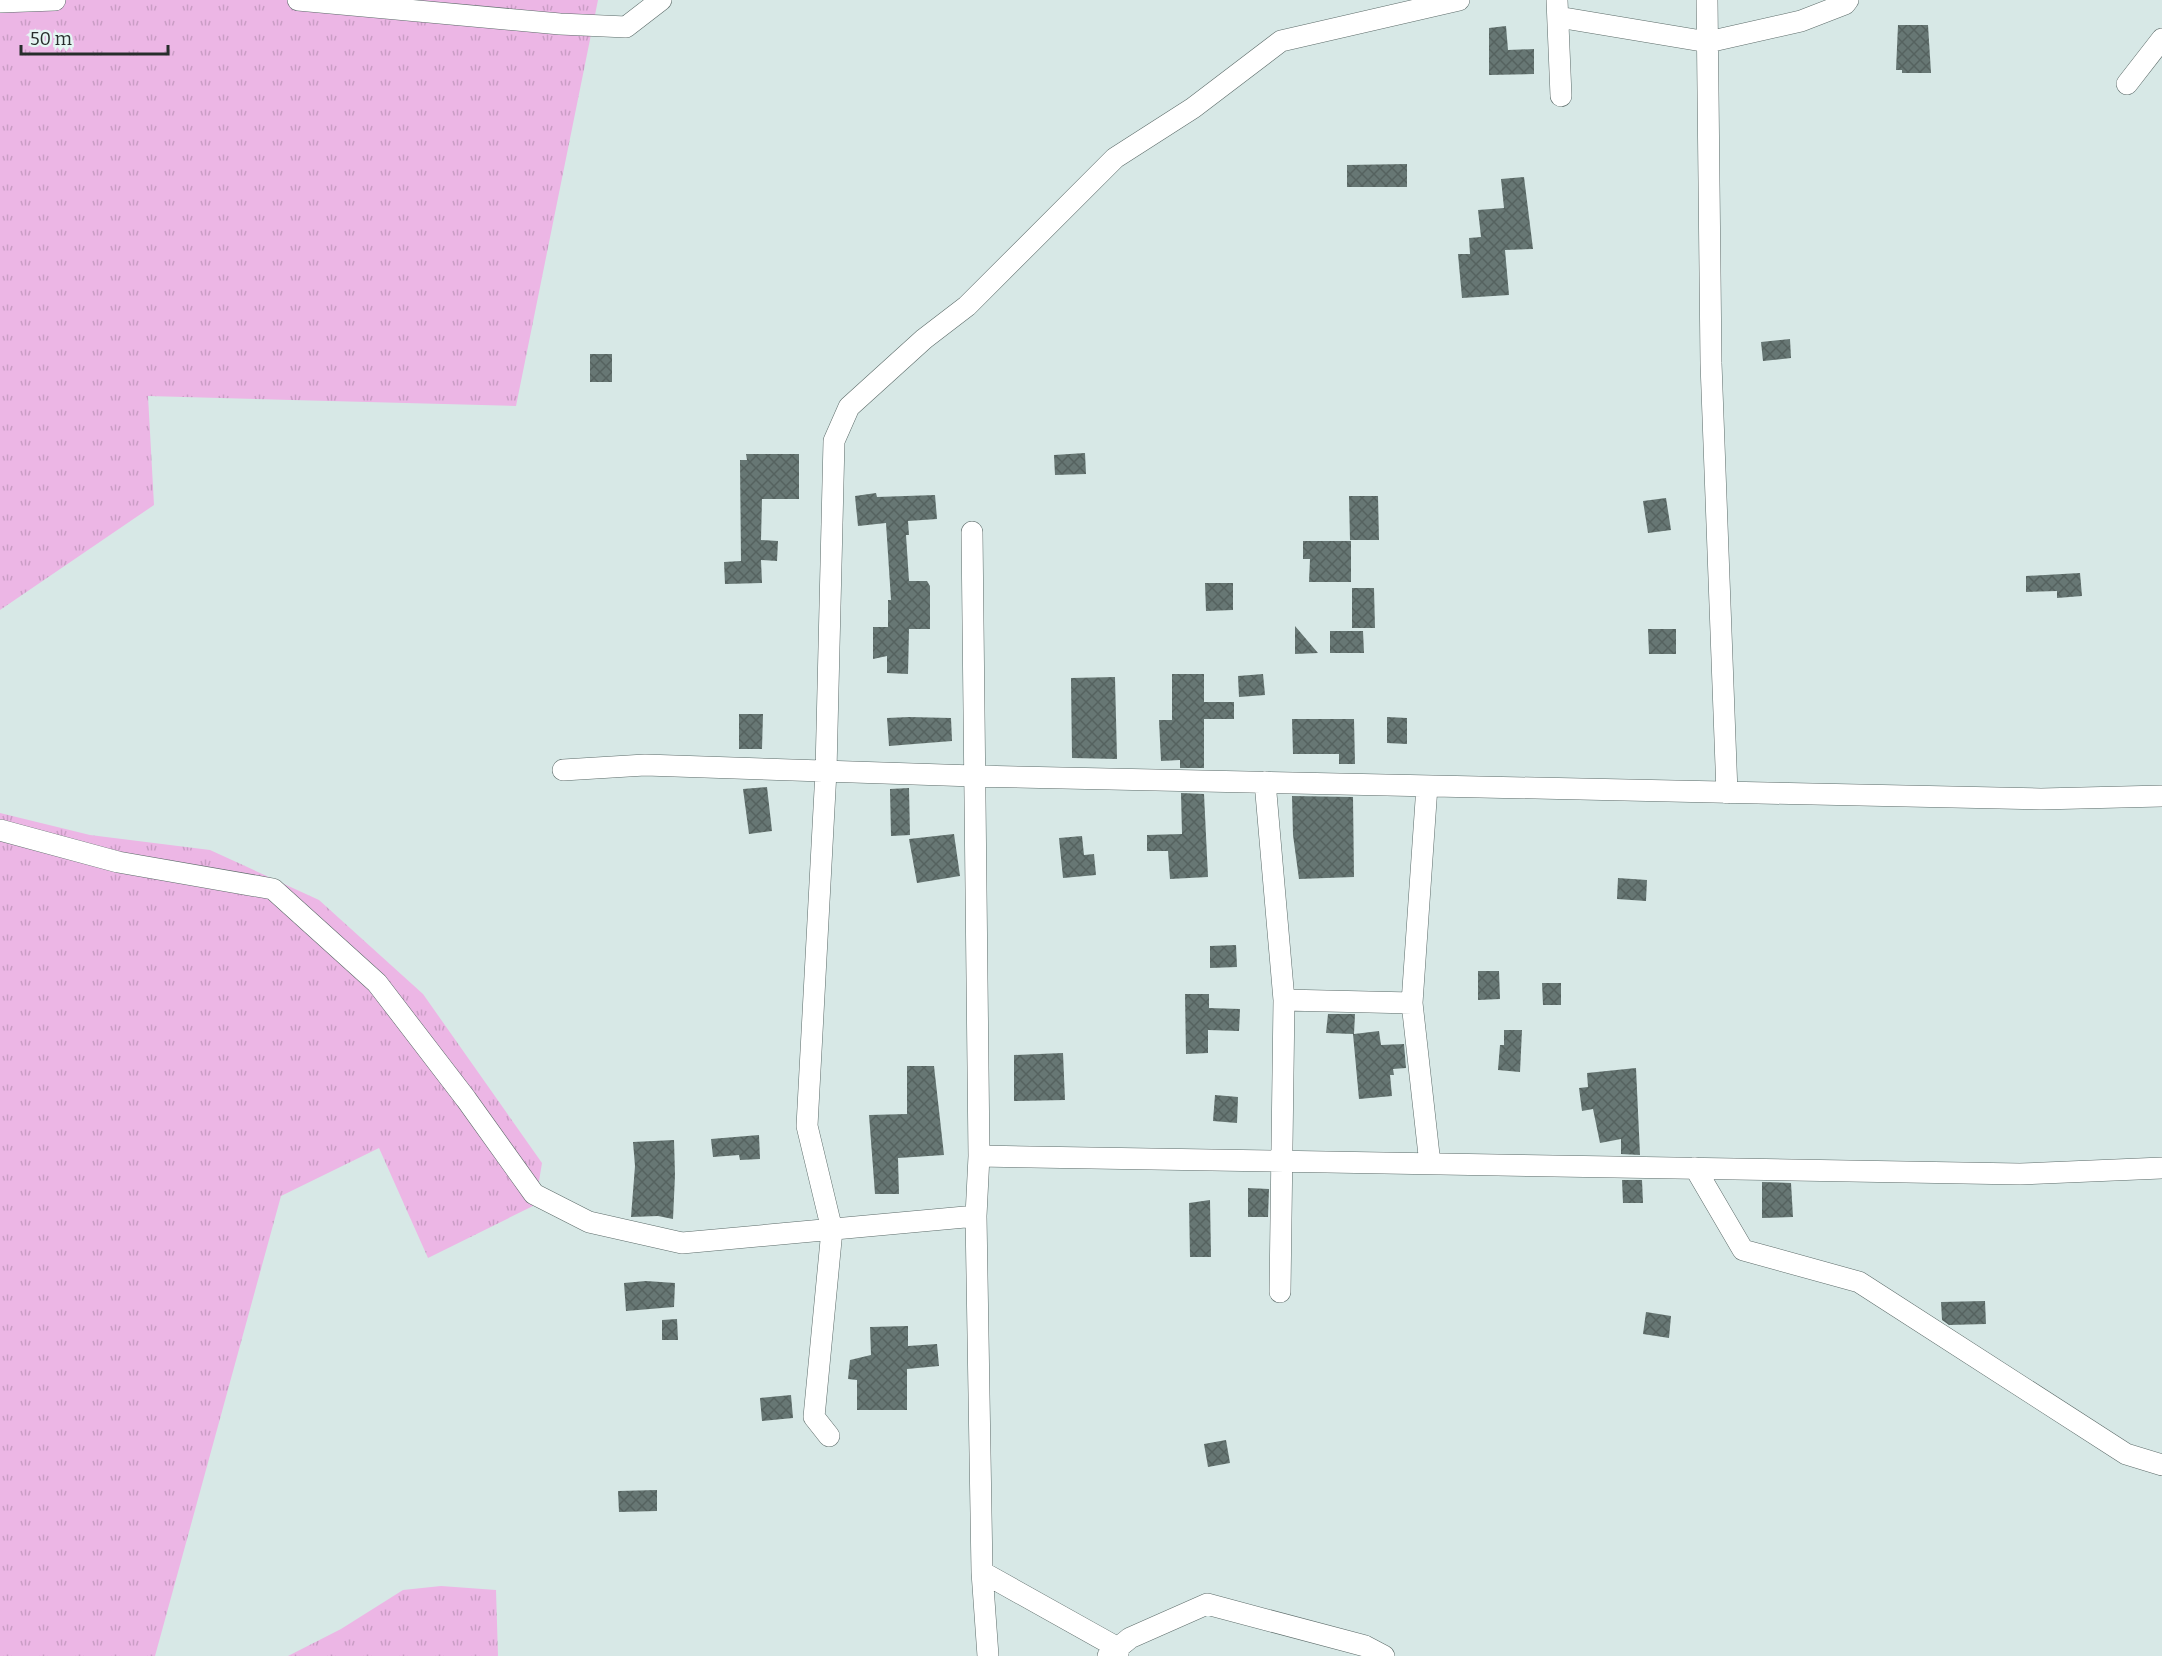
<svg xmlns="http://www.w3.org/2000/svg" width="2162" height="1656" font-family="Bitter,serif">
	<defs>
		<pattern id="grass-tufts" width="24" height="20" patternUnits="userSpaceOnUse" patternTransform="scale(1.5)"><rect width="24" height="20" fill="#ecb6e5"/><path d="M3 7l-1-3M5 7V3M7 7l1-3M15 17l-1-3M17 17v-4M19 17l1-3" fill="none" stroke="#ca9dc5"/></pattern>
		<pattern id="building-cross-hatch" width="8" height="8" patternUnits="userSpaceOnUse" patternTransform="scale(1.5)"><rect width="8" height="8" fill="#677774"/><path d="M0 0l8 8M0 8l8-8" fill="none" stroke="#55625f"/></pattern>
	</defs>
	<rect width="100%" height="100%" fill="#d7e8e6"/>
	<path fill="url(#grass-tufts)" d="M0,0H598L516,406L148,396L154,505L0,610Z
		M0,813L90,835L210,850L319,900L423,994L542,1163L535,1205L428,1258L379,1148L281,1196L155,1656H0Z
		M441,1586L496,1590L498,1656H288L341,1629L403,1590Z"/>
	<path fill="url(#building-cross-hatch)" d="M1898,25H1928L1931,73H1902V70H1896Z
		M1506,26L1508,50L1534,49V74L1489,75V28Z
		M1407,164V187H1347V165Z
		M1524,177L1533,249L1505,250L1509,295L1462,298L1458,254H1470L1469,238L1481,237L1478,210L1504,208L1501,179Z
		M1790,339L1791,358L1763,361L1761,342Z
		M590,354H612V382H590Z
		M1085,453L1086,474L1055,475L1054,455Z
		M746,454H799V499H762L761,540L778,541L777,561L761,560L762,583L725,584L724,562L741,561L740,460H747Z
		M876,493L877,497L935,495L937,519L908,521L909,535H906L909,581H927L930,586V629H909L908,674L887,673V656L873,659V627H888V600H891L886,523L858,526L855,496Z
		M1349,496H1378L1379,540H1350Z
		M1666,498L1671,530L1648,533L1643,501Z
		M1303,541H1351V582H1309L1310,559H1303Z
		M2080,573L2082,596L2057,598V591L2026,592V576Z
		M1205,583H1233V610L1206,611Z
		M1352,588H1374L1375,628H1352Z
		M1295,626L1318,653L1295,654Z
		M1648,629H1676V654H1649Z
		M1330,631H1363L1364,653H1330Z
		M1172,674H1204V702H1234V719H1204V768H1180V760L1161,761L1159,720H1172Z
		M1263,674L1265,695L1239,697L1238,676Z
		M1115,677L1117,759L1072,758L1071,678Z
		M739,714H763L762,749H739Z
		M909,717L951,718L952,741L889,746L887,718Z
		M1387,717L1407,718V744L1387,743Z
		M1292,719H1354L1355,764H1339V754H1293Z
		M767,787L772,831L749,834L743,789Z
		M909,788L910,835L891,836L890,789Z
		M1181,793L1204,794L1208,877L1170,879L1168,851H1147V835L1182,834Z
		M1292,796L1353,797L1354,877L1299,879L1293,835Z
		M954,834L960,876L917,883L909,839Z
		M1082,836L1084,855L1094,854L1096,875L1063,878L1059,838Z
		M1618,878L1647,880L1646,901L1617,899Z
		M1236,945L1237,967L1210,968V946Z
		M1478,971H1499L1500,999L1478,1000Z
		M1542,983H1561V1005H1543Z
		M1185,994H1209V1008L1240,1009L1239,1031L1208,1030V1053L1186,1054Z
		M1328,1014H1355L1354,1034L1379,1031L1381,1045L1404,1044L1406,1068L1393,1069L1394,1075H1390L1392,1096L1359,1099L1353,1034L1326,1033Z
		M1504,1030H1522L1520,1072L1498,1070L1500,1045H1504Z
		M1063,1053L1065,1100L1014,1101V1055Z
		M907,1066H934L944,1155L898,1158L899,1194H875L869,1115L907,1114Z
		M1636,1068L1640,1155L1621,1154V1139L1600,1143L1593,1109L1582,1111L1579,1088L1588,1087L1587,1073Z
		M1215,1095L1238,1097L1237,1123L1213,1121Z
		M759,1135L760,1159L740,1160L739,1155L713,1157L711,1139Z
		M674,1140L675,1175L673,1219L658,1216L631,1217L635,1166L633,1142Z
		M1622,1180H1642L1643,1203H1623Z
		M1762,1182L1791,1183L1793,1217L1762,1218Z
		M1248,1188L1269,1189L1268,1217H1248Z
		M1210,1200L1211,1257H1190L1189,1203Z
		M646,1281L675,1283L674,1307L626,1311L624,1283Z
		M1985,1301L1986,1324L1949,1325L1942,1320L1941,1302Z
		M1646,1312L1671,1316L1669,1338L1643,1334Z
		M677,1319L678,1340H662V1320Z
		M908,1326V1346L937,1344L939,1366L907,1369V1410H857V1380L848,1379L850,1360L871,1355L870,1327Z
		M791,1395L793,1418L762,1421L760,1398Z
		M1226,1440L1230,1463L1208,1467L1204,1444Z
		M657,1490V1511L619,1512L618,1491Z"/>
	<g fill="none" stroke-linecap="round" stroke-linejoin="round">
		<g stroke="#5c6b69" stroke-width="22">
			<path id="street" d="M298,0L560,24L626,27L661,0
				M1557,0L1561,96
				M1707,0L1711,363L1727,793
				M0,2L55,0
				M1558,17L1708,42L1801,21L1845,4L1848,0
				M2127,84L2162,39
				M972,532L979,1156
				M563,770L645,765L974,776L2041,799L2162,796
				M1265,782L1284,1000
				M0,830L118,862L273,889L377,983L466,1099L534,1194L589,1222L682,1243L976,1216L979,1156L2020,1174L2162,1168
				M1412,1003L1427,786
				M1695,1168L1743,1250L1859,1282L2126,1454L2162,1465
				M976,1216L982,1572L1118,1648V1656
				M1280,1292L1284,1000L1412,1003L1430,1164
				M829,1436L814,1417L832,1230L807,1126L826,771L834,441L849,407L924,339L967,306L1115,158L1193,108L1281,41L1459,0
				M982,1572L988,1656
				M1108,1656L1130,1638L1207,1604L1365,1646L1384,1656"/>
		</g>
		<use href="#street" stroke="#fff" stroke-width="21"/>
	</g>
	<path d="M21 45v9h147v-9" fill="none" stroke="#272d2c" stroke-width="3"/>
	<text x="30" y="45" font-size="18" fill="#272d2c" stroke="#e4f6f3" stroke-width="4.5" paint-order="stroke">50 m</text>
</svg>
